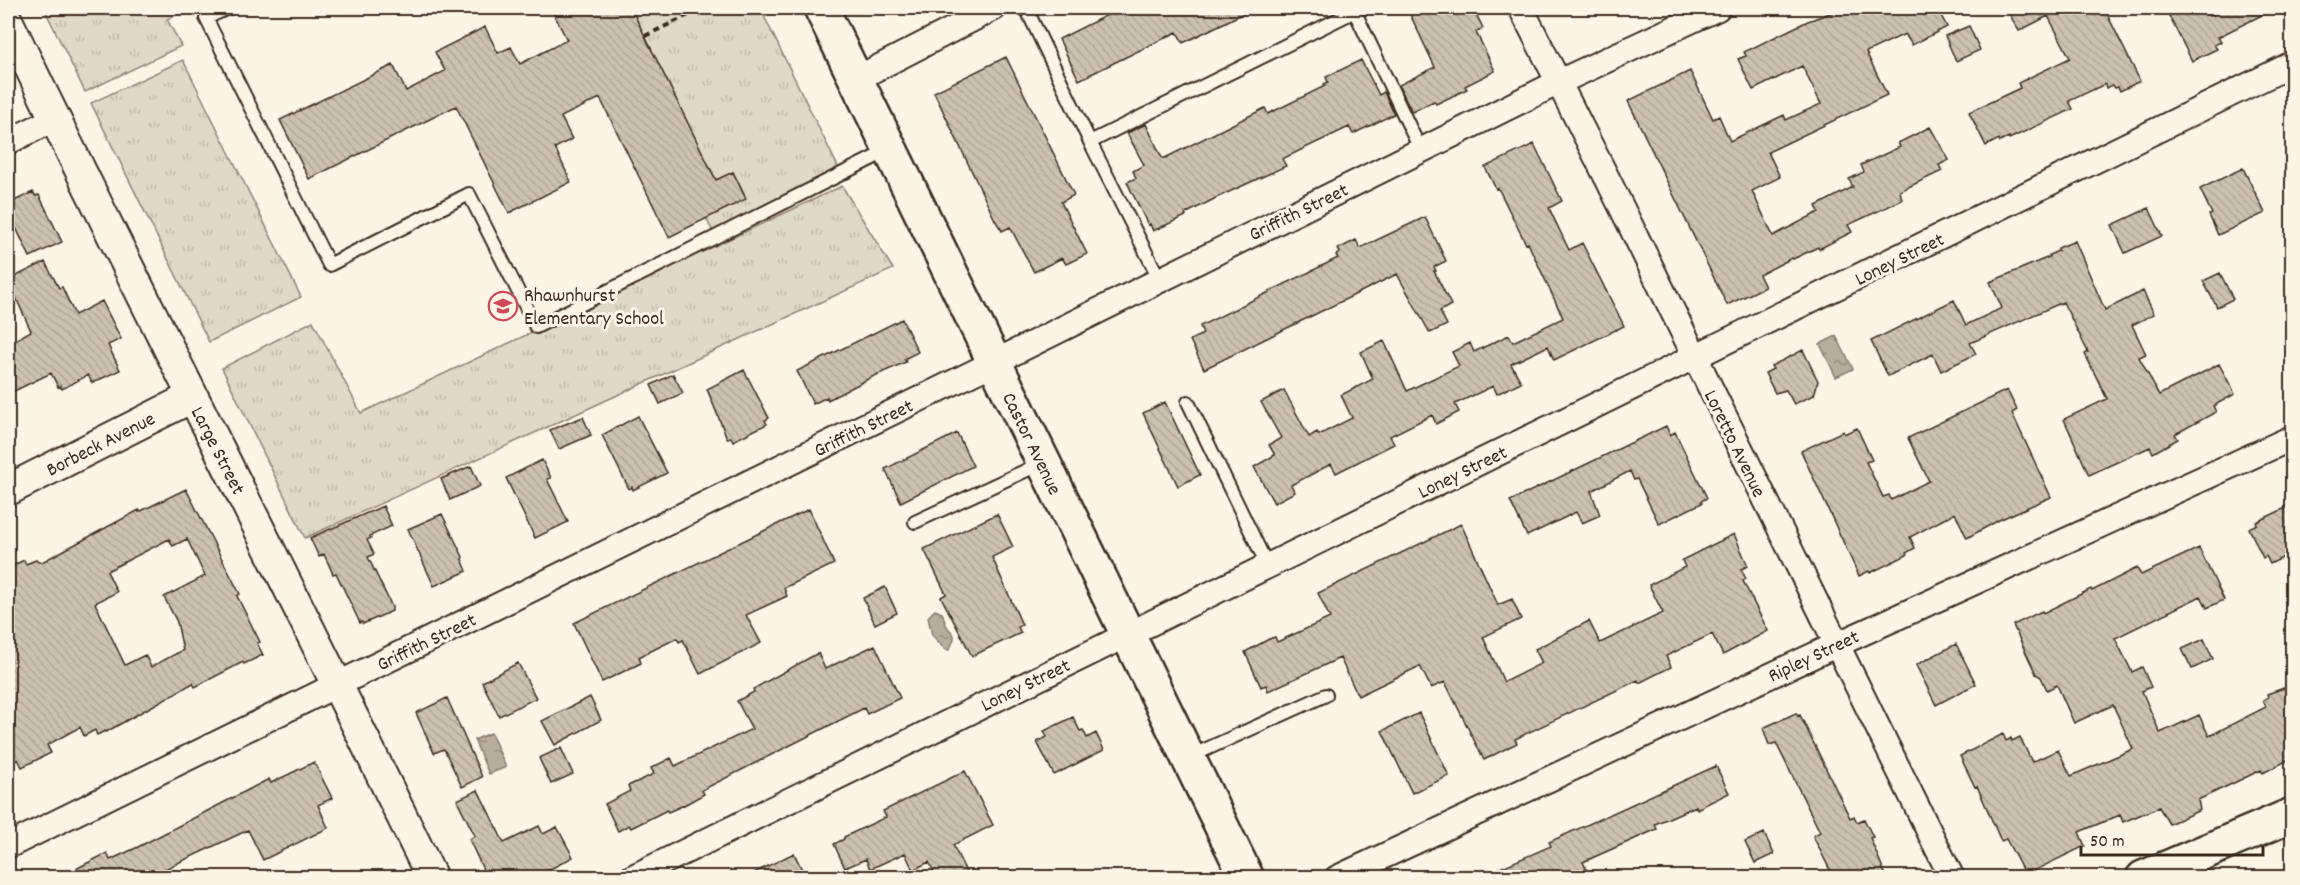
<svg xmlns="http://www.w3.org/2000/svg" width="2300" height="885" font-family="Dekko,sans-serif">
	<defs>
		<pattern id="grass-tufts" width="24" height="20" patternUnits="userSpaceOnUse" patternTransform="scale(1.5)"><rect width="24" height="20" fill="#e0d8c8"/><path d="M3 7l-1-3M5 7V3M7 7l1-3M15 17l-1-3M17 17v-4M19 17l1-3" fill="none" stroke="#c1baab"/></pattern>
		<pattern id="water-ripples" width="26" height="14" patternUnits="userSpaceOnUse" patternTransform="scale(1.5)"><rect width="26" height="14" fill="#b7ad9e"/><path d="M2 4q2-2 4 0t4 0M15 11q2-2 4 0t4 0" fill="none" stroke="#968d80"/></pattern>
		<pattern id="building-back-hatch" width="6" height="6" patternUnits="userSpaceOnUse" patternTransform="scale(1.5)"><rect width="6" height="6" fill="#ccc2b3"/><path d="M-1 5l2 2M0 0l6 6M5-1l2 2" fill="none" stroke="#b0a79a"/></pattern>
	</defs>
	<rect width="100%" height="100%" fill="#fcf5e5"/>
	<filter id="ink" filterUnits="userSpaceOnUse"><feTurbulence type="fractalNoise" baseFrequency=".0167" numOctaves="2"/><feDisplacementMap in="SourceGraphic" scale="12" xChannelSelector="R" yChannelSelector="G"/><feConvolveMatrix kernelMatrix="1 2 1 2 8 2 1 2 1" color-interpolation-filters="sRGB"/></filter>
	<g filter="url(#ink)">
		<path fill="url(#grass-tufts)" stroke="#8e8173" stroke-width="1.5" d="M44,8H189L167,19L181,46L85,92Z
			M631,8H760L839,169L713,232L706,218L746,198L733,172L716,180Z
			M183,60L301,297L209,342L91,103Z
			M842,186L893,269L305,538L222,368L313,321L361,413Z"/>
		<path fill="url(#water-ripples)" stroke="#85796b" stroke-width="1.5" d="M1836,336L1853,369L1836,377L1820,344Z
			M935,610L942,613C944,616 944,619 945,623C951,636 960,630 949,650L945,649L932,635L928,617Z
			M491,733L506,767L489,774L474,740Z"/>
		<path fill="url(#building-back-hatch)" stroke="#3b2a1e" stroke-width="1.5" fill-rule="evenodd" d="M551,8H631L716,180L733,172L746,199L669,237L600,98L561,117L572,139L555,148L571,182L509,213L456,106L309,179L280,120L393,65L406,91L445,71L435,52L485,27L498,53L511,47L520,64L567,40Z
			M1121,8H1254L1183,43L1177,32L1079,80L1059,39Z
			M1407,8H1473L1483,28L1476,32L1495,71L1465,86L1467,89L1457,94L1436,104L1434,101L1412,112L1399,85L1435,67Z
			M1844,8H1937L1947,27L1912,45L1905,34L1866,52L1887,95L1768,152L1780,177L1752,191L1773,236L1819,212L1816,206L1853,187L1849,179L1864,172L1861,165L1900,147L1898,143L1930,127L1949,160L1939,165L1942,171L1900,191L1902,200L1848,225L1852,232L1819,249L1818,247L1793,259L1792,258L1759,275L1765,287L1727,305L1628,101L1690,71L1713,119L1719,116L1730,141L1784,115L1786,120L1821,104L1802,66L1753,90L1738,59L1746,56L1744,52L1808,21Z
			M2006,8H2104L2140,81L2120,91L2118,87L2115,88L2113,85L2106,88L2105,84L2069,101L2073,109L2009,139V137L2000,142L1999,139L1986,146L1969,112L2020,88L2018,83L2070,58L2048,16L2019,31Z
			M2165,8H2204L2209,16L2226,8H2276L2218,37L2221,42L2214,45L2217,49L2192,61Z
			M1969,26L1980,50L1956,61L1945,36Z
			M1006,57L1074,195L1061,202L1087,254L1066,264L1062,258L1034,272L1010,227L1002,231L995,220L934,92Z
			M1361,60L1379,95L1384,92L1394,114L1353,134L1349,127L1282,159L1286,166L1218,197L1185,214L1186,216L1153,231L1150,224L1148,225L1127,182L1136,178L1133,171L1144,165L1127,133L1146,124L1162,158H1165L1265,108L1268,114L1325,86L1324,84L1328,82L1326,77Z
			M1534,144L1562,201L1549,208L1569,250L1582,243L1624,326L1554,360L1548,346L1511,364L1521,382L1497,394L1493,386L1455,404L1459,412L1436,424L1432,415L1390,436L1394,444L1336,473L1331,464L1291,485L1295,492L1274,503L1254,467L1275,455L1269,445L1281,438L1261,402L1284,390L1309,437L1317,432L1319,435L1352,418L1341,395L1373,379L1361,352L1384,341L1407,391L1459,366L1452,352L1470,343L1474,352L1509,335L1513,342L1563,318L1528,243L1526,244L1498,188L1496,189L1485,167Z
			M2243,168L2265,213L2218,235L2209,215L2212,214L2200,189Z
			M33,192L36,196L39,195L62,242L30,257L8,211V204Z
			M2149,208L2162,236L2125,253L2112,225Z
			M1425,217L1446,261L1434,267L1436,271H1434L1451,305L1440,311L1447,325L1430,333L1397,274L1204,369L1190,340L1203,334L1200,326L1338,258L1336,255L1340,253L1338,249L1356,240L1360,248Z
			M2075,241L2105,310L2143,291L2154,314L2132,325L2146,354L2139,357L2159,395L2219,364L2235,394L2213,406L2216,412L2175,434L2178,439L2153,453L2150,447L2089,475L2064,419L2107,399L2085,354L2088,352L2063,302L1970,343L1976,354L1941,371L1933,354L1888,376L1871,341L1954,300L1966,325L2002,308L1990,282L2049,257V255L2058,251V248Z
			M45,262L59,288L62,287L75,315L102,301L121,339L108,345L120,370L92,383L88,375L62,389L60,386L58,387L51,373L8,394V344L31,331L8,280Z
			M2220,273L2233,299L2217,307L2203,281Z
			M902,319L918,352L904,359L906,362L870,378L828,400L827,397L813,404L797,371Z
			M1803,350L1818,381L1814,395L1794,404L1786,390L1775,393L1765,373L1773,369L1771,366Z
			M744,370L769,418L765,420L767,424L733,441L731,437L727,438L707,389Z
			M673,374L683,393L660,404L651,385Z
			M2007,390L2017,410L2012,413L2051,497L1999,520L1967,538L1955,513L1910,537L1915,548L1906,553L1907,555L1870,573L1869,571L1859,576L1801,451L1843,431L1844,434L1857,428L1872,460L1866,462L1883,497L1889,495L1891,500L1929,481L1908,438Z
			M1165,402L1200,475L1178,486L1143,413Z
			M638,416L667,473L633,490L632,487L629,489L602,435Z
			M583,417L591,435L559,449L550,430Z
			M1666,426L1670,435L1675,432L1707,498L1701,501L1702,503L1659,524L1637,479L1634,480L1630,471L1591,491L1600,515L1582,523L1576,512L1527,536L1510,501Z
			M957,433L973,466L901,502L885,469Z
			M542,460L551,478L547,479L568,522L535,538L506,478Z
			M471,466L480,486L450,500L441,479Z
			M186,489L240,594L237,596L260,642L257,643L263,655L244,664L243,662L195,687L193,683L106,732L105,731L97,735L95,730L84,736L80,727L47,745L51,753L22,767L18,759L15,761L8,745V591L13,589L8,576V568L24,560L26,564L36,560L38,562H42L139,510V512ZM169,539L173,546L187,539L205,576L164,597L177,622L183,650L151,667L145,655L125,665L95,603L117,592L107,571Z
			M2292,505V553L2270,564L2266,556L2263,558L2249,528L2257,524L2256,522Z
			M383,506L392,526L370,536L371,538L367,540L374,554L368,557L392,607V611L363,624L362,622L360,623L336,573L333,574L324,554L319,557L310,538Z
			M809,509L834,564L784,588L787,596L746,615L761,643L700,674L683,640L679,642L677,638L639,657L641,663L602,682L574,623Z
			M442,514L463,557L462,559L467,571L434,586L408,529Z
			M997,514L1013,547L992,557L1022,625L1018,627L1021,633L972,656L941,597L946,594L924,549Z
			M1461,524L1498,605L1512,599L1521,619L1483,637L1504,682L1542,663L1535,649L1589,621L1600,643L1663,613L1649,585L1685,567L1682,560L1734,534L1748,566L1741,569L1746,579L1743,581L1768,631L1723,655L1712,634L1666,656L1671,667L1639,683L1638,680L1515,739L1517,743L1484,760L1445,682L1431,688L1420,666L1358,696L1340,658L1268,691L1266,685L1261,687L1245,652L1269,639L1275,637L1277,642L1330,618L1318,593Z
			M2199,548L2224,600L2207,608L2201,596L2115,638L2132,672L2142,667L2151,687L2142,691L2160,733L2199,715L2209,736L2266,707L2263,700L2268,697L2267,694L2292,685V758L2263,773L2261,770L2198,800L2200,810L2169,824L2159,807L2123,822L2120,815L2079,832L2085,846L2025,875L2006,839L2001,841L1977,786L1975,787L1960,756L2003,734L2006,741L2011,738L2012,741L2020,737L2032,762L2058,750L2071,776L2133,749L2113,705L2074,723L2057,685L2047,690L2041,677L2036,674L2013,625L2042,611L2043,613L2091,589L2092,591L2137,568L2141,575Z
			M885,587L897,613L875,624L863,598Z
			M2204,639L2213,659L2192,669L2182,649Z
			M1956,644L1976,684L1936,705L1916,665Z
			M875,645L900,698L867,714L864,708L702,790L704,794L684,805L668,812L667,810L631,828L629,825L618,831L605,804L630,791L628,786L654,774L651,768L671,758L675,766L752,729L737,701L754,692L753,689L818,653L825,669Z
			M518,663L536,698L499,716L482,682Z
			M590,697L601,720L555,745L542,721Z
			M447,698L482,777L462,787L444,749L434,753L416,713Z
			M1419,713L1449,776L1412,793L1382,731Z
			M1796,713L1798,716L1800,715L1850,818L1854,816L1857,822L1864,819L1873,837L1870,838L1887,878H1834L1813,836L1820,832L1776,743L1769,745L1763,728Z
			M1073,717L1080,731L1083,730L1087,738L1096,733L1104,750L1054,775L1037,742L1047,737L1044,731Z
			M561,748L573,774L551,784L539,758Z
			M314,762L332,798L318,805L328,828L263,860L248,830L146,878H58L107,853L110,860L138,847L269,779L271,783Z
			M1716,766L1729,793L1697,809L1696,806L1655,824L1657,829L1583,862L1590,878H1477L1551,846L1549,842Z
			M965,771L993,825L953,845L969,878H937L929,862L913,870L905,853L870,869L866,859L845,868L834,844L844,839V837L886,817L883,811Z
			M478,790L504,843L539,826L543,834L557,827L573,857L534,878H487L469,839L475,836L457,800Z
			M1764,833L1774,854L1755,863L1745,842Z
			M794,853L806,878H744Z"/>
		<g fill="none" stroke-linecap="round" stroke-linejoin="round">
			<g stroke="#3b2a1e" stroke-width="16">
				<path id="service" d="M228,8L206,18L329,265L469,194L536,327L889,150
					M1026,8L1090,142L1160,280
					M1353,8L1421,151
					M1090,142L1355,11
					M1188,402L1267,565
					M915,522L1042,463
					M1189,757L1326,695"/>
			</g>
			<g stroke="#3b2a1e" stroke-width="28">
				<path id="minor" d="M1521,8L1609,182L1952,878
					M856,79L994,8
					M8,142L54,119
					M8,846L995,362L1557,83L1718,8
					M631,878L2292,64
					M1337,878L1836,645L2292,438"/>
			</g>
			<g stroke="#3b2a1e" stroke-width="34">
				<path id="tertiary" d="M8,22C146,309 293,591 432,878
					M8,490L192,397"/>
			</g>
			<g stroke="#3b2a1e" stroke-width="38">
				<path id="secondary" d="M821,8L1247,878
					M2143,878L2292,815"/>
			</g>
			<path stroke="#3b2a1e" stroke-width="4" stroke-dasharray="6 4.5" stroke-linecap="butt" d="M645,36L703,8"/>
			<use href="#service" stroke="#fcf5e5" stroke-width="12"/>
			<use href="#minor" stroke="#fcf5e5" stroke-width="24"/>
			<use href="#tertiary" stroke="#fcf5e5" stroke-width="30"/>
			<use href="#secondary" stroke="#fcf5e5" stroke-width="33"/>
		</g>
	</g>
	<defs>
		<g id="school-ring" transform="scale(1.5)"><circle r="9.5" fill="#fcf5e5" stroke="#d1495b" stroke-width="1.5"/><path d="M0-5L7-2L0 1L-7-2ZM-4 1L0 2.5L4 1V4Q0 6-4 4Z" fill="#d1495b"/></g>
	</defs>
	<g fill-rule="evenodd">
		<use href="#school-ring" x="503" y="306"/>
	</g>
	<g text-anchor="middle" stroke-width="6" stroke-linejoin="round" paint-order="stroke">
		<g font-size="20" fill="#3b2a1e" stroke="#fcf5e5">
			<text transform="translate(1298 211) rotate(-26)" y="7">Griffith Street</text>
			<text transform="translate(1899 258) rotate(-26)" y="7">Loney Street</text>
			<text transform="translate(863 427) rotate(-26)" y="7">Griffith Street</text>
			<text transform="translate(100 443) rotate(-27)" y="7">Borbeck Avenue</text>
			<text transform="translate(1033 443) rotate(64)" y="7">Castor Avenue</text>
			<text transform="translate(1736 443) rotate(64)" y="7">Loretto Avenue</text>
			<text transform="translate(219 450) rotate(63)" y="7">Large Street</text>
			<text transform="translate(1462 471) rotate(-26)" y="7">Loney Street</text>
			<text transform="translate(426 641) rotate(-26)" y="7">Griffith Street</text>
			<text transform="translate(1813 655) rotate(-25)" y="7">Ripley Street</text>
			<text transform="translate(1025 684) rotate(-26)" y="7">Loney Street</text>
		</g>
		<g font-size="20" fill="#3b2a1e" stroke="#fcf5e5" text-anchor="start">
			<text x="524" y="301">Rhawnhurst<tspan x="524" dy="23">Elementary School</tspan></text>
		</g>
	</g>
	<rect width="2300" height="885" fill="none" stroke="#fcf5e5" stroke-width="30"/>
	<rect x="15" y="15" width="2270" height="855" fill="none" stroke="#3b2a1e" stroke-width="2" filter="url(#ink)"/>
	<path d="M2081 846v9h182v-9" fill="none" stroke="#3b2a1e" stroke-width="3"/>
	<text x="2090" y="846" font-size="18" fill="#3b2a1e" stroke="#fcf5e5" stroke-width="4.5" paint-order="stroke">50 m</text>
</svg>
